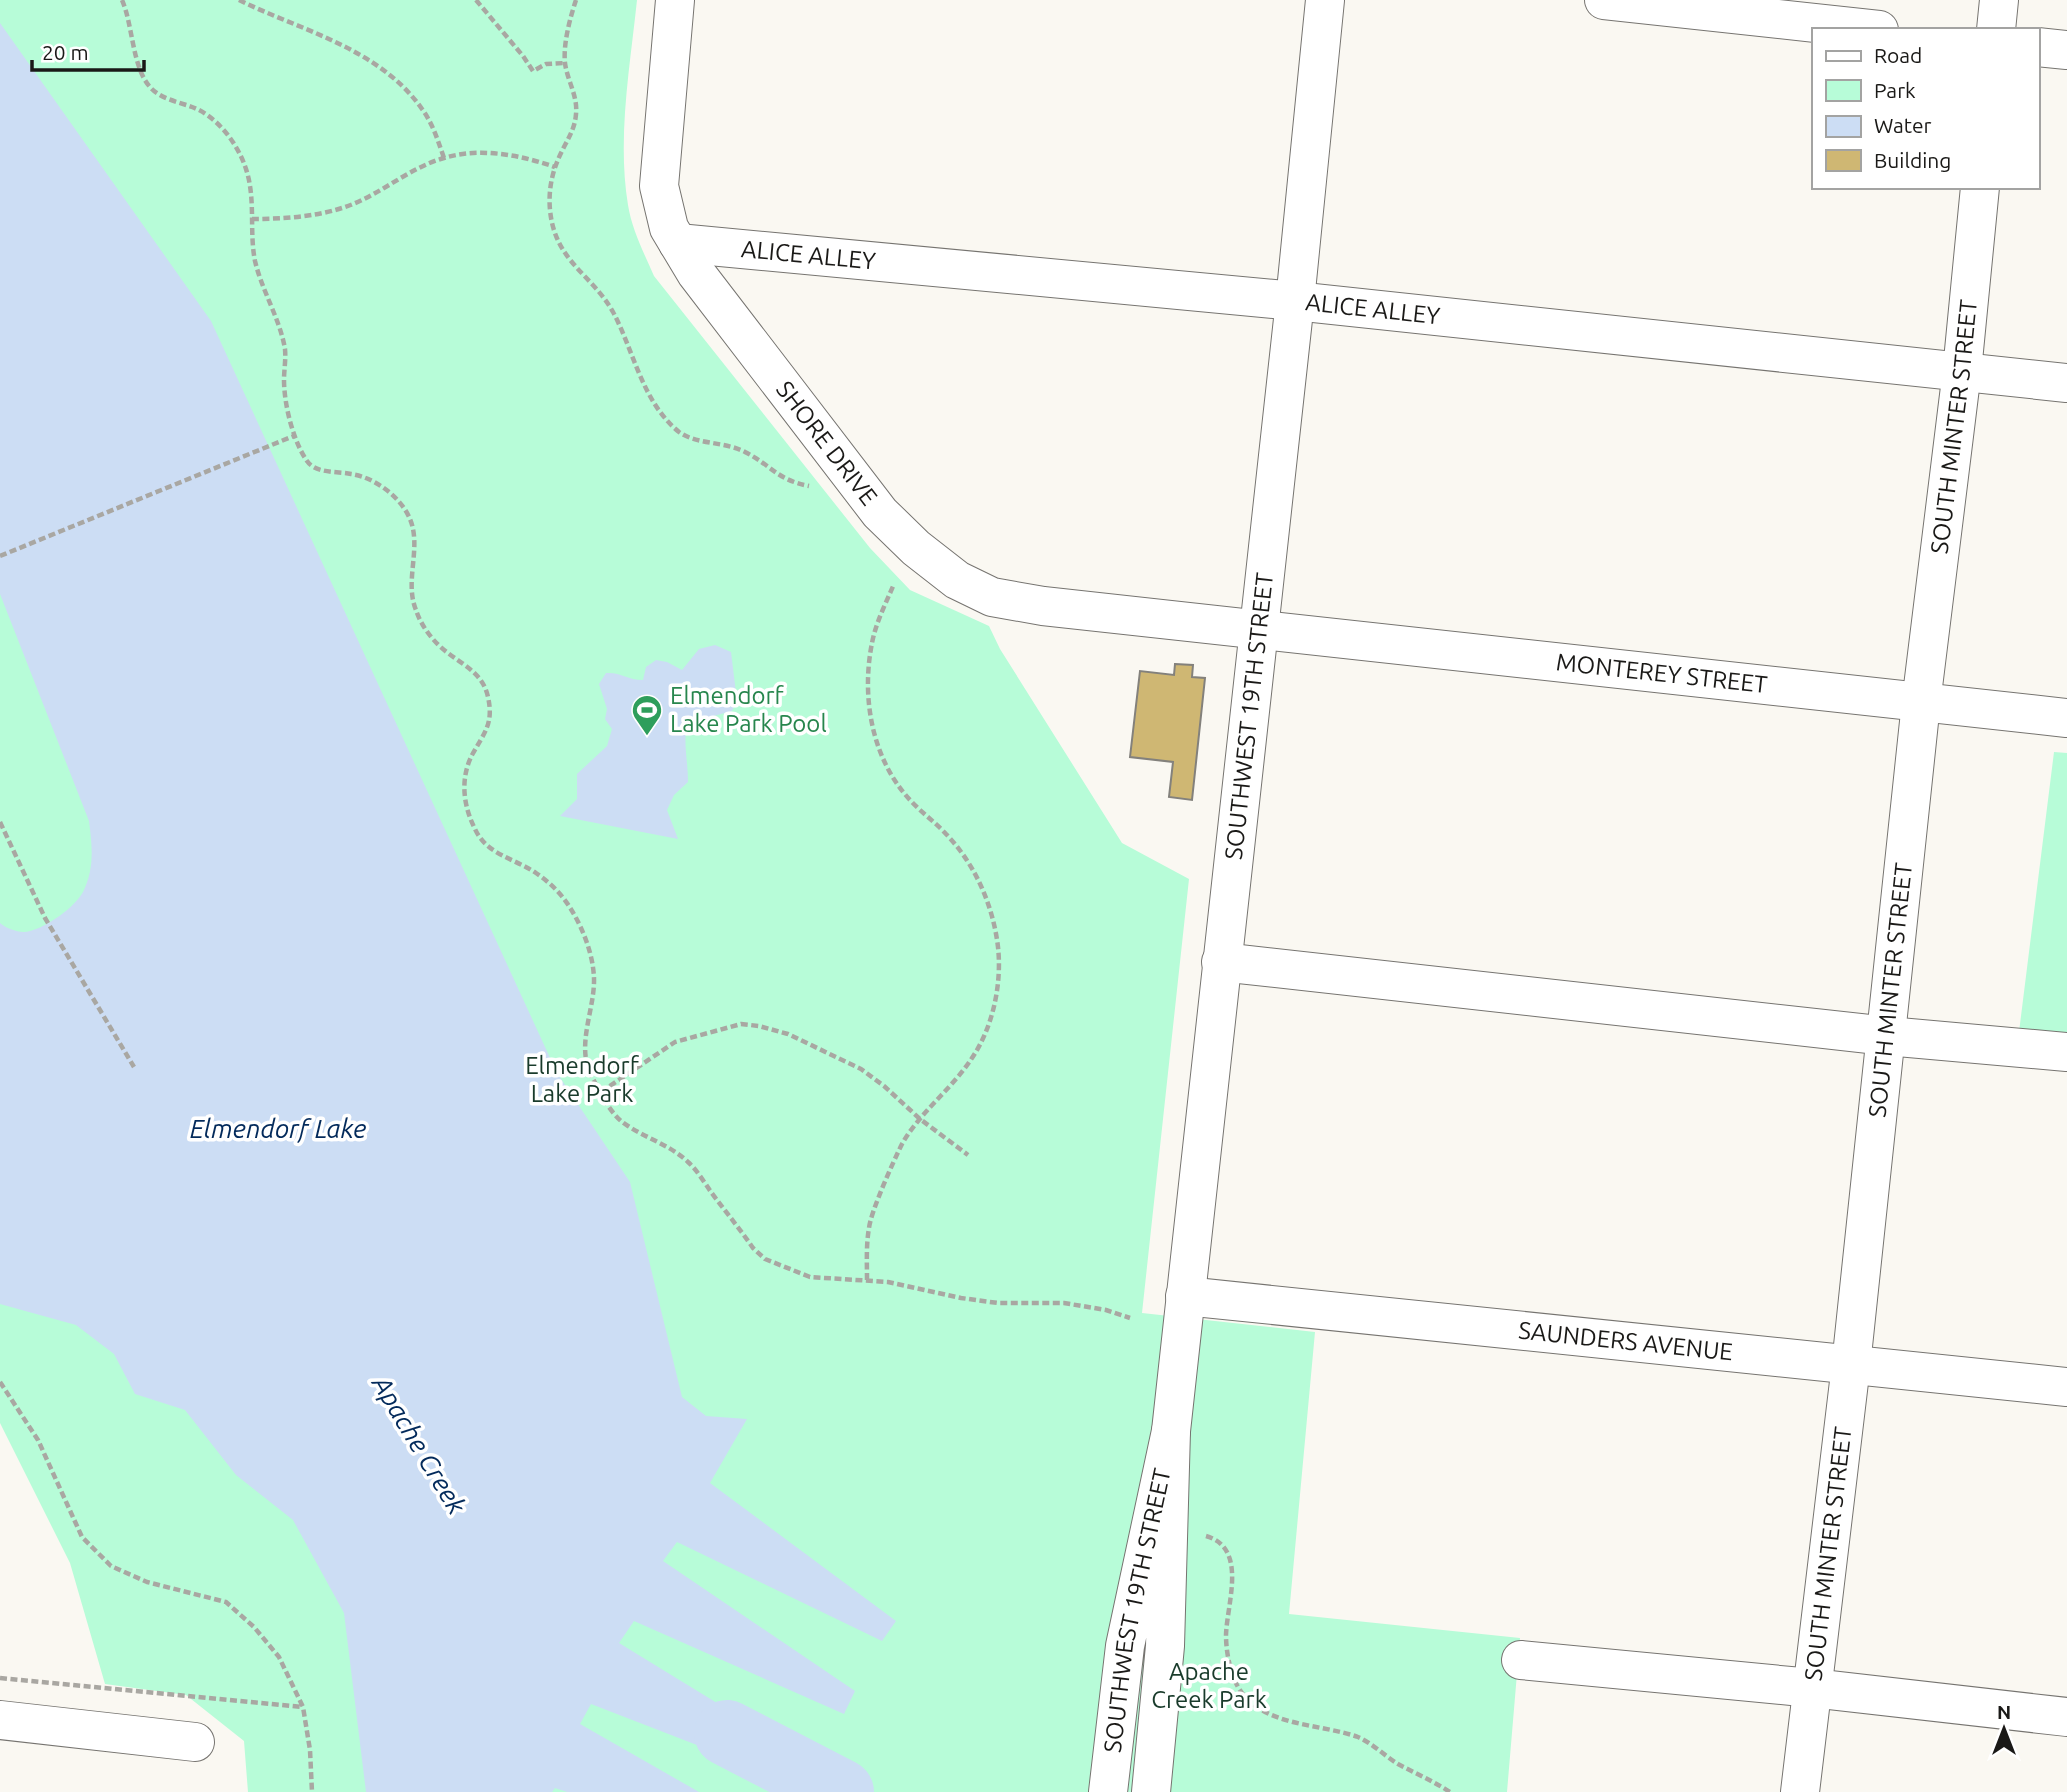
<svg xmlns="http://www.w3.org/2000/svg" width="2067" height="1792" font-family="Ubuntu,sans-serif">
	<rect width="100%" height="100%" fill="#faf8f2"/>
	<path fill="#b7fcd8" d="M0,0H637C630,67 617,138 628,205C632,230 644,253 654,276L870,548L910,590L989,626L1000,649L1122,843L1189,879L1142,1313L1315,1332L1289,1614L1520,1638L1507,1792H248L244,1741L186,1695L105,1684L70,1563L0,1423Z
		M2054,752L2067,753V1038L2019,1032Z"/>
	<path fill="#ccddf4" d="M0,23L211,321L557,1073L630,1182L682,1397L706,1416L747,1419L710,1483L896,1621L882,1641L677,1542L663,1561L855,1691L844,1714L634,1621L619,1643L815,1763L803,1786L591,1704L580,1724L699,1792H567L555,1788L552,1792H366L344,1613L293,1520L236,1475L185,1410L135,1394L114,1354L76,1325L0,1304V923C7,929 21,934 30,931C47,927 75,907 83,892C95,868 92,845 89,821L0,594Z
		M715,645L731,652L737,701L732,711L699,720L686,729C684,748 688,763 688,782L674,795L667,810L678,839L560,816L577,799V774L607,746L612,729L605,719L607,709L599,684L606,673C621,672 627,680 643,680L646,667L656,660L667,662L682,670L699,649Z"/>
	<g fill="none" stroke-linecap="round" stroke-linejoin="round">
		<path stroke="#ccddf4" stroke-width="66" d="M727,1733L841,1792"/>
	</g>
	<path fill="#cfb773" stroke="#83817c" stroke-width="2" d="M1175,664L1193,665L1192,677L1205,678L1192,800L1169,797L1173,762L1130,757L1140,671L1174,675Z"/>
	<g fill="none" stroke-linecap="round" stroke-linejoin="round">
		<g stroke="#767470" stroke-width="40">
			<g id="minor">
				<path id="s1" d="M675,0L659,186L669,228L696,273L880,513L916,548L957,580L992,597L1043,606L2067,718"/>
				<path d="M1996,30L1999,0"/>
				<path id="s2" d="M678,243L1295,301L2067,383"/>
				<path d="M1221,962L1887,1036L2067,1052"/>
				<path id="s3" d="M1185,1296L2067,1387"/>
				<path id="s4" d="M1171,1431L1295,301L1325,0"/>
				<path d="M1521,1660L1812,1688L2067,1717"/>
				<path d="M0,1720L195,1742"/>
				<path id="s5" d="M1108,1792L1125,1646L1171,1431L1165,1646L1151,1792"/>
				<path id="s6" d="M1800,1792L1851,1365L1921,703L1962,371L1980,187"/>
			</g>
		</g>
		<g stroke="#767470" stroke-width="40">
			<path id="major" d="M1604,0L1879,30
				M2037,47L2067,50"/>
		</g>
		<path stroke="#a9a7a2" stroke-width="4.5" stroke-dasharray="7 3.5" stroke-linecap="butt" d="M122,0C133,25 132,67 150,87C160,99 179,102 192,107C217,116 238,144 246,169C256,199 249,231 255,261C262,291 280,319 285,349C286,360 284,370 284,380C284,404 293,441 307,461C316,474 337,471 351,474C374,477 401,497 410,519C422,548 404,581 416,610C421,626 434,643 448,653C465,666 483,674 488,697C494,724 484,733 472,755C460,779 463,805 475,829C487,855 514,858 536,873C549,882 560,892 569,906C582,926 593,953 594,978C595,1010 575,1046 592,1077C601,1094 611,1116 628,1126C648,1139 670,1145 688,1162C697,1170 704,1182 711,1192C725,1211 740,1229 753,1248L765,1259L810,1277L888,1282L961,1298L998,1303H1064L1106,1310L1130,1318
			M239,0C302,31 379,48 422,109C433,124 438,141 444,158
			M476,0L523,56L533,71L546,64L565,63
			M576,0C570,18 563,44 565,63C567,80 578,96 576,114C575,128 569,137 563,149C553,168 548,188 550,210C555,262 592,274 613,312C634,351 642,402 679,432C697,445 724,441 745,452C771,465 777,480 809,486
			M252,219C281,219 314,217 342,208C378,197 408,168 444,158C480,147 520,155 555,167
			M0,556L296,435
			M0,822L45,918L134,1067
			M601,1092L675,1042L741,1024L759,1026L788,1034L861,1069L884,1086L920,1119L968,1155
			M867,1280C867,1263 866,1245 869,1228C871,1211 894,1160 902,1144C920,1112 952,1089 972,1058C993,1027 1002,984 998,947C993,905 975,864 946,834C935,822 922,813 911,801C872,760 861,698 872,643C876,622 886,603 894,584
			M0,1382L38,1440L82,1537L111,1566L147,1582L226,1602L254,1627L279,1657L303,1707L310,1750L312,1792
			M1206,1536C1248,1548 1227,1603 1226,1635C1226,1652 1230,1672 1238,1687C1261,1727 1319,1723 1358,1737C1372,1743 1385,1756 1398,1764C1415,1773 1433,1781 1450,1792
			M0,1678L303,1707"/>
		<use href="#minor" stroke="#fff" stroke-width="38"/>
		<use href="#major" stroke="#fff" stroke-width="38"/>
	</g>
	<defs>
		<g id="stadium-pin" transform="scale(1.575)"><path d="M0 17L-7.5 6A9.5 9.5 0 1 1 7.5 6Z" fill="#2e9e5b" stroke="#fff"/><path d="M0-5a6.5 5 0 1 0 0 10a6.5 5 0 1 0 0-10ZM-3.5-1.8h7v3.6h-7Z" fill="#fff"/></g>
	</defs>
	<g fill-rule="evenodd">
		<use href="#stadium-pin" x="647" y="710"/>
	</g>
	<g text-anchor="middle" stroke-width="7" stroke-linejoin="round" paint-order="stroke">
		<g font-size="24" fill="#1a1917" stroke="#fff">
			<text dy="8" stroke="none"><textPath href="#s2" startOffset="131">ALICE ALLEY</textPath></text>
			<text dy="8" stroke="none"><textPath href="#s2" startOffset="698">ALICE ALLEY</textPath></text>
			<text dy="8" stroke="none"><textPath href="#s6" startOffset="1374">SOUTH MINTER STREET</textPath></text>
			<text dy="8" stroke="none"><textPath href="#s1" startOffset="497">SHORE DRIVE</textPath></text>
			<text dy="8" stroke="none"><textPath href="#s1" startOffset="1400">MONTEREY STREET</textPath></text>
			<text dy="8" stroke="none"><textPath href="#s4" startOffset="719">SOUTHWEST 19TH STREET</textPath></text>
			<text dy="8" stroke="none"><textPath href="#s6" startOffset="807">SOUTH MINTER STREET</textPath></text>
			<text dy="8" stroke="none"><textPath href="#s3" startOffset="443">SAUNDERS AVENUE</textPath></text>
			<text dy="8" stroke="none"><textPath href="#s6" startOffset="240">SOUTH MINTER STREET</textPath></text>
			<text dy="8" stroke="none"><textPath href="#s5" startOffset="184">SOUTHWEST 19TH STREET</textPath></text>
		</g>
		<g font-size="24" fill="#27864d" stroke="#fff" text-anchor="start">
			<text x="670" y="704">Elmendorf<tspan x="670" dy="28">Lake Park Pool</tspan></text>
		</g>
		<g font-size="24" fill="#193b2b" stroke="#fff">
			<text x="582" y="1074">Elmendorf<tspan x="582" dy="28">Lake Park</tspan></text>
			<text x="1209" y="1680">Apache<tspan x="1209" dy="28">Creek Park</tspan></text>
		</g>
		<g font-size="26" font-style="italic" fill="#032a5b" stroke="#fff">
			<text x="278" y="1138">Elmendorf Lake</text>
			<text transform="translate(419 1445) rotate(59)" y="9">Apache Creek</text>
		</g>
	</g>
	<rect x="1812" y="28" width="228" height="161" fill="#ffffff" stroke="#a3a3a2" stroke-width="2"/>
	<rect x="1826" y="51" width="35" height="10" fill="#ffffff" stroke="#a3a3a2" stroke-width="2"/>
	<text x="1874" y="63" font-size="21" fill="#1a1917">Road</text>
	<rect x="1826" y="80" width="35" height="21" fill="#b7fcd8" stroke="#a3a3a2" stroke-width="2"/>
	<text x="1874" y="98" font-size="21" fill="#1a1917">Park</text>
	<rect x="1826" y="116" width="35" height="21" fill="#ccddf4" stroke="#a3a3a2" stroke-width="2"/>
	<text x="1874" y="133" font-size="21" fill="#1a1917">Water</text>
	<rect x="1826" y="150" width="35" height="21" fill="#cfb773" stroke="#a3a3a2" stroke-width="2"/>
	<text x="1874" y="168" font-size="21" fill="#1a1917">Building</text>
	<g transform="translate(2004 1729)" stroke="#ffffff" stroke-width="5" paint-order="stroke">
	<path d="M0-5L12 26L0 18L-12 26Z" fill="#1a1917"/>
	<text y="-10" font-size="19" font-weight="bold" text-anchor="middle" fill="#1a1917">N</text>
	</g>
	<path d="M32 60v10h112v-10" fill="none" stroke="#1a1917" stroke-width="3.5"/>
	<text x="42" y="60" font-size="21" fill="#1a1917" stroke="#ffffff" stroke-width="5" paint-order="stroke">20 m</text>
</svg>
